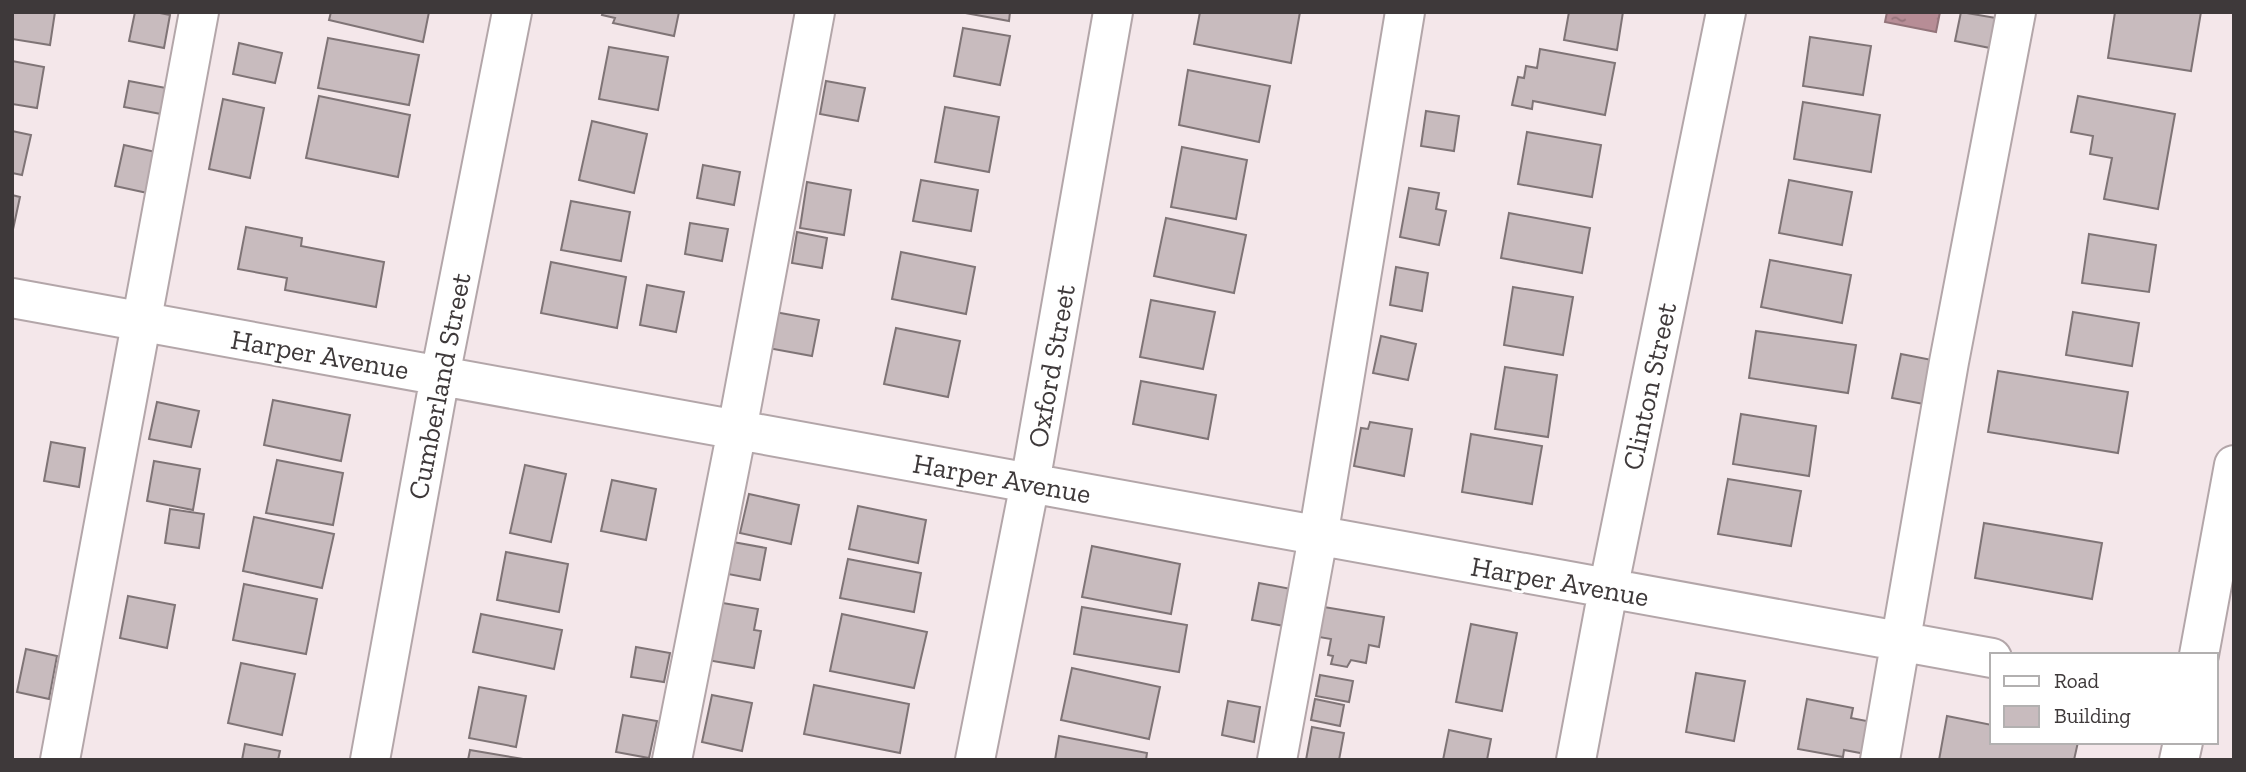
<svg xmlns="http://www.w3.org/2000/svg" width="2246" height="772" font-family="'Zilla Slab',serif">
	<defs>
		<pattern id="water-ripples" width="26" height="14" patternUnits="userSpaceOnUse" patternTransform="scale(1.75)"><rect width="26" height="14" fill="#b78d96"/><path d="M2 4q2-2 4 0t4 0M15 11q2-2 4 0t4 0" fill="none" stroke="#96747b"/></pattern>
	</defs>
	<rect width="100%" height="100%" fill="#f4e7ea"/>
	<path fill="url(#water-ripples)" stroke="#93747a" stroke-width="2" d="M1887,12H1940L1936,32L1885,22Z"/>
	<path fill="#c8bbbe" stroke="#7f7476" stroke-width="2" d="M12,12H55L50,45L12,39Z
		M135,12H155L170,15L164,48L129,41Z
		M331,12H429L423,42L329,20Z
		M603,12H679L674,36L613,23L615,18L602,15Z
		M960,12H1010L1009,21Z
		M1200,12H1300L1291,63L1194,44Z
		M1569,12H1623L1617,50L1564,40Z
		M1961,12L1996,18L1990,48L1955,41Z
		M2115,12H2201L2191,71L2108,58Z
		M963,28L1010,36L1000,85L954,76Z
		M1810,37L1871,46L1863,95L1803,86Z
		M328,38L419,55L409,105L318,88Z
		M239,43L282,53L275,83L233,74Z
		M609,47L668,57L658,110L599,99Z
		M1540,49L1615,63L1605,115L1533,101L1532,109L1512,105L1518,77L1524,78L1526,66L1537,68Z
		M12,61L44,67L37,108L12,104Z
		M1188,70L1270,86L1259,142L1179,125Z
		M129,81L166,88L161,114L124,107Z
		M826,81L865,88L858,121L820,114Z
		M319,96L410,115L398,177L306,158Z
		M2078,96L2175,114L2158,209L2104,199L2112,158L2090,154L2093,136L2071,132Z
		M223,99L264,108L250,178L209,169Z
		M1803,102L1880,115L1871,172L1794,159Z
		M945,107L999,117L989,172L935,162Z
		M1426,111L1459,116L1454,151L1421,146Z
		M592,121L647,134L634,193L579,180Z
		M12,131L31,135L22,175L12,173Z
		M1527,132L1601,145L1592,197L1518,184Z
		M124,145L160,153L152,194L115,186Z
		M1182,147L1247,160L1236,219L1171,207Z
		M703,165L740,172L734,205L697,198Z
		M921,180L978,190L971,231L913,221Z
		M1789,180L1852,192L1842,245L1779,233Z
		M807,182L851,190L844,235L800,228Z
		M1409,188L1439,193L1436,209L1446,211L1439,245L1400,237Z
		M12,195L20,197L12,234Z
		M571,201L630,212L621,261L561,250Z
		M1509,213L1590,228L1582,273L1501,258Z
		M1166,218L1246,235L1234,293L1154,276Z
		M690,223L728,229L722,261L685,254Z
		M246,227L302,238L301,246L384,262L376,307L285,290L287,278L238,269Z
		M797,232L827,238L822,268L792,263Z
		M2089,234L2156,245L2149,292L2082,283Z
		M901,252L975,267L966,314L892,299Z
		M1770,260L1851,275L1842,323L1761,307Z
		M551,262L626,277L617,328L541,313Z
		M1396,267L1428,273L1422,311L1390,305Z
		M647,285L684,292L676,332L640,325Z
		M1513,287L1573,297L1563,355L1504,345Z
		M1151,300L1215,312L1203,369L1140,357Z
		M775,312L819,320L812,356L768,348Z
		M2073,312L2139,323L2132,366L2066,355Z
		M896,328L960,341L948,397L884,384Z
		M1756,331L1856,345L1848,393L1749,378Z
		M1381,336L1416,344L1408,380L1373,373Z
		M1901,354L1937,361L1929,405L1892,398Z
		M1505,367L1557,375L1548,437L1495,429Z
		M1998,371L2128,392L2118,453L1988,432Z
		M1141,381L1216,395L1208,439L1133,424Z
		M273,400L350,415L341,461L264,445Z
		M157,402L199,411L191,447L149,439Z
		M1741,414L1816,426L1809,476L1733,464Z
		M1370,422L1412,429L1404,476L1354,466L1361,428L1368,429Z
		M1471,434L1542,446L1532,504L1462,492Z
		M51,442L85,448L79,487L44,481Z
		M277,460L343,473L333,525L266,513Z
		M154,461L200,469L193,510L147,501Z
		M525,465L566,474L551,542L510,533Z
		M1728,479L1801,491L1791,546L1718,534Z
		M612,480L656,489L646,540L601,531Z
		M749,494L799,505L791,544L740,533Z
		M858,506L926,520L918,563L849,549Z
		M170,509L204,514L199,548L165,543Z
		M254,517L334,534L322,588L243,571Z
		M1984,523L2102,543L2092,599L1975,578Z
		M733,542L766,548L760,580L728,574Z
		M1092,546L1180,564L1171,614L1082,597Z
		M506,552L568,564L559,612L497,600Z
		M848,559L921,573L914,612L840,598Z
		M1259,583L1291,589L1284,626L1252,620Z
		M244,584L317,599L306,654L233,640Z
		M128,596L175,605L167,648L120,638Z
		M717,602L758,609L754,630L761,631L754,668L707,660Z
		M1082,607L1187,625L1179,672L1074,654Z
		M1324,607L1384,617L1379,647L1369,645L1366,663L1351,660L1347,667L1331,664L1333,656L1328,655L1331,639L1319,637Z
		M481,614L562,630L554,669L473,652Z
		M842,614L927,632L914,688L830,671Z
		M1471,624L1517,633L1502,711L1456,702Z
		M636,647L670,653L664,682L631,677Z
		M26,649L57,656L49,699L17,692Z
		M241,663L295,674L282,735L228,723Z
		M1072,668L1160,687L1149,739L1061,720Z
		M1696,673L1745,681L1734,741L1686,732Z
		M1320,675L1353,681L1349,702L1316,696Z
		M814,685L909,704L900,753L804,734Z
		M479,687L526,696L516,747L469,738Z
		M712,695L752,703L742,751L702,742Z
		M1315,699L1344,705L1340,726L1311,720Z
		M1807,699L1853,708L1851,718L1877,723L1871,755L1844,750L1843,757L1798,749Z
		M1228,701L1260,707L1254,742L1222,735Z
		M623,715L657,721L649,758L616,752Z
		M1947,716L1992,725V742H2078L2074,760H1939Z
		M1312,727L1344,733L1339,760H1306Z
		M1449,730L1491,739L1487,760H1443Z
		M1059,736L1147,753L1146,760H1055Z
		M245,744L280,751L278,760H242Z
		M470,750L523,759L468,760Z"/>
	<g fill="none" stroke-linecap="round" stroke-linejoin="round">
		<g stroke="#b3a6a9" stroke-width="42">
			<path id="minor" d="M12,298L1992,658
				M2199,655L2234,465
				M60,760L199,12
				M370,760L440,376L512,12
				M672,760L737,430L815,12
				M975,760L1030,483L1113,12
				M1277,760L1318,537L1405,12
				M1576,760L1608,590L1726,12
				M1880,760L1949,362L2016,12
				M2179,760L2183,742"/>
		</g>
		<use href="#minor" stroke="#fff" stroke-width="38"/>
	</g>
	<g text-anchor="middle" stroke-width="6" stroke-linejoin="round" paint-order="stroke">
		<g font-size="28" fill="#3e393a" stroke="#fff">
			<text transform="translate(320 354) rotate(10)" y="10">Harper Avenue</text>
			<text transform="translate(1051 366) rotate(-80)" y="10">Oxford Street</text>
			<text transform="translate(439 386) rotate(-79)" y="10">Cumberland Street</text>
			<text transform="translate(1649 386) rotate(-78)" y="10">Clinton Street</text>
			<text transform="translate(1002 478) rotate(10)" y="10">Harper Avenue</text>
			<text transform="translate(1560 581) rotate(10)" y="10">Harper Avenue</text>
		</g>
	</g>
	<rect width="2246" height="772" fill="none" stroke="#3e393a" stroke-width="28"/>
	<rect x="1990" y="653" width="228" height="91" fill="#ffffff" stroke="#b2b0b0" stroke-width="2"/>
	<rect x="2004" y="676" width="35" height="10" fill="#ffffff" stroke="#b2b0b0" stroke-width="2"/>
	<text x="2054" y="688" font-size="21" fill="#3e393a">Road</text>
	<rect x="2004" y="706" width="35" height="21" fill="#c8bbbe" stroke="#b2b0b0" stroke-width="2"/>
	<text x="2054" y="723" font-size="21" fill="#3e393a">Building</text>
</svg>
